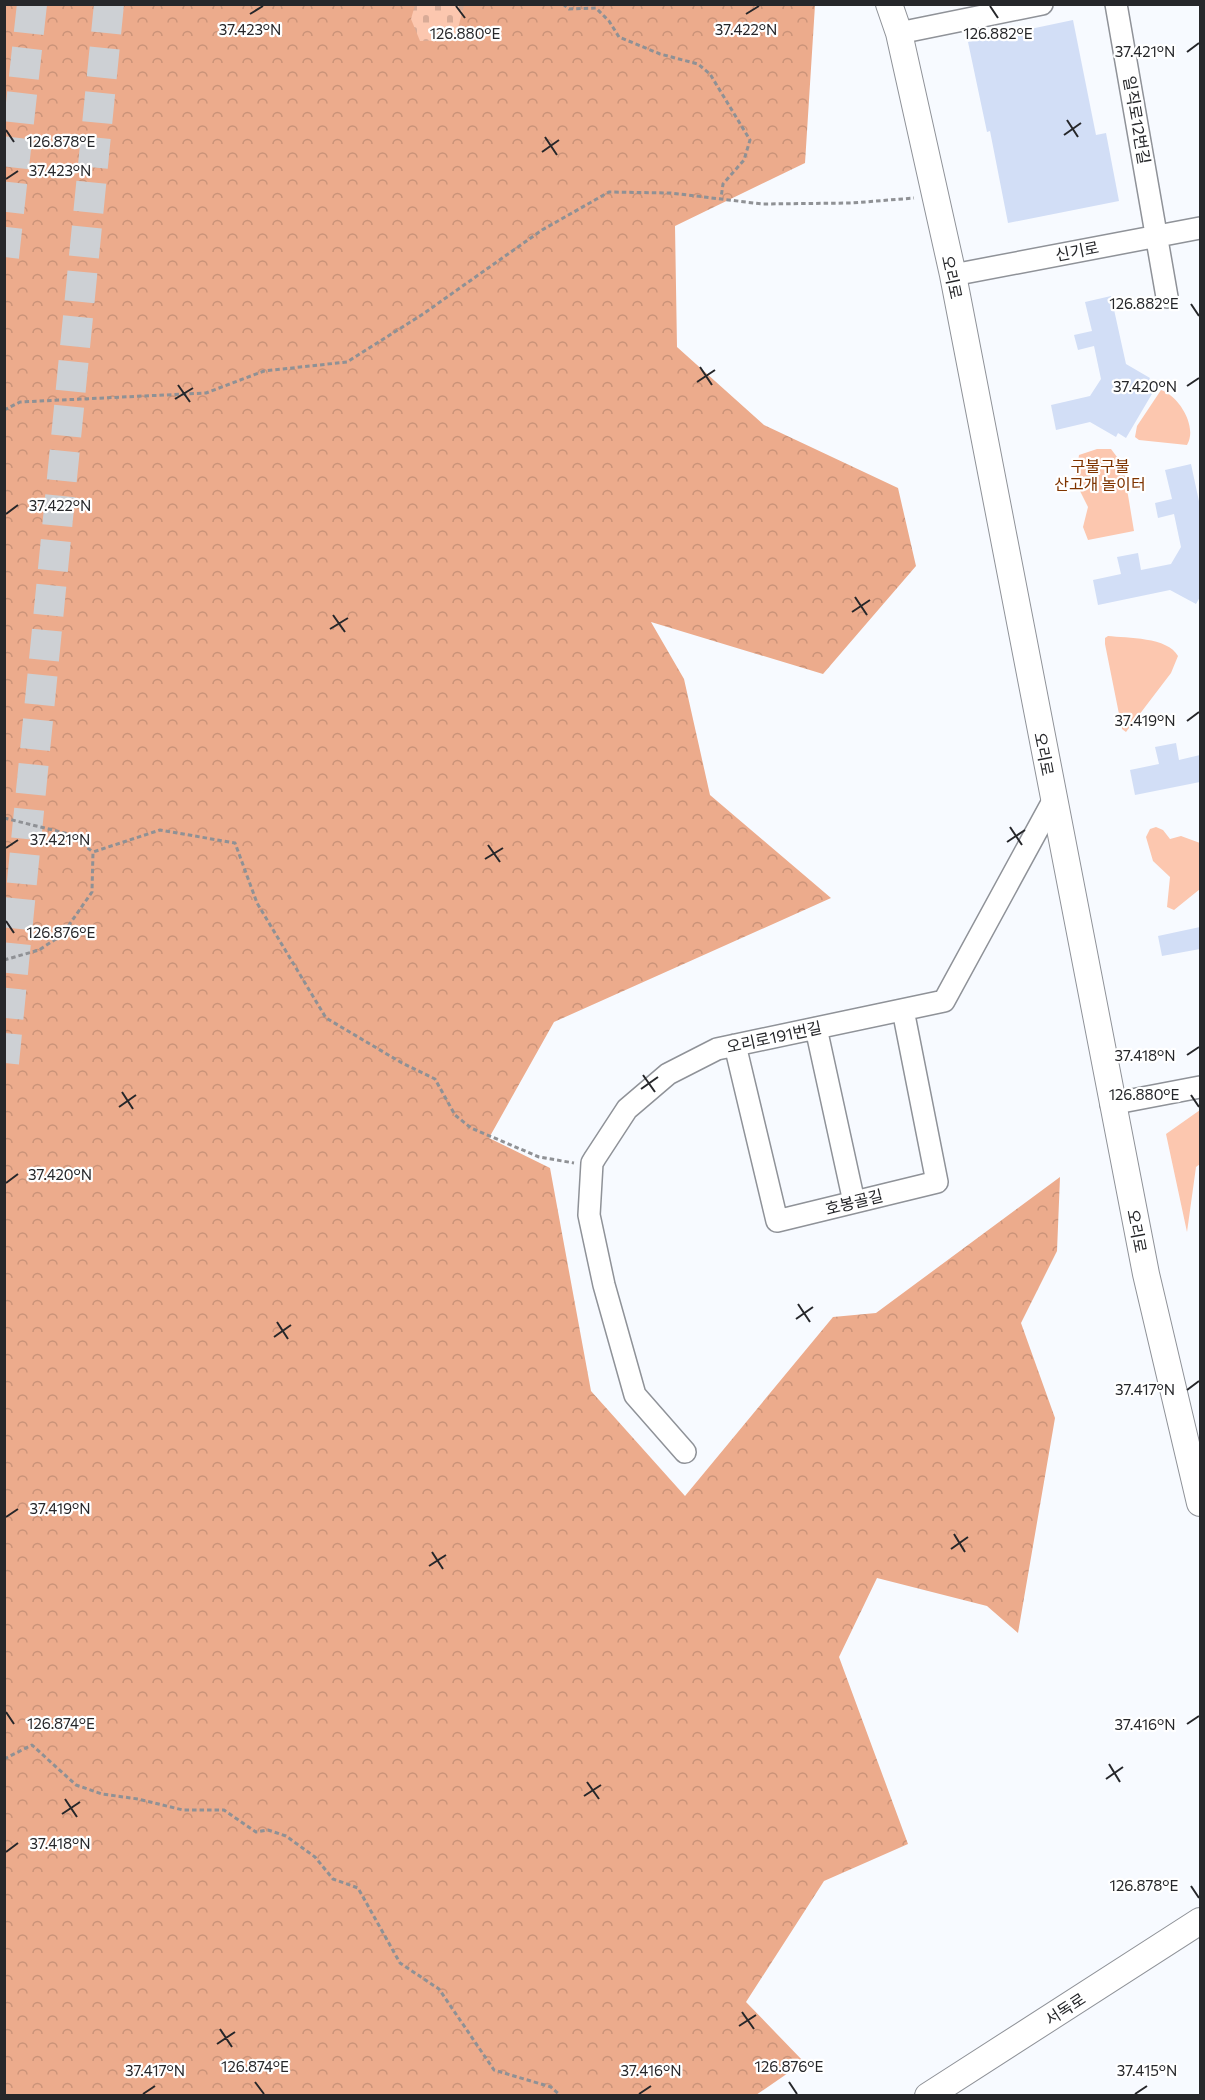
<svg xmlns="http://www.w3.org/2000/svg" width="1205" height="2100" font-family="Commissioner,'Noto Sans KR',sans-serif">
	<defs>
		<pattern id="forest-crowns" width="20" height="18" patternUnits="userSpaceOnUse" patternTransform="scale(1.5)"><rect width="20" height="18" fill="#ecab8c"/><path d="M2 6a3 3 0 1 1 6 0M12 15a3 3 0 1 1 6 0" fill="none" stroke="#ca9379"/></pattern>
		<pattern id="cemetery-stones" width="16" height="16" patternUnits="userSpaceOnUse" patternTransform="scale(1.5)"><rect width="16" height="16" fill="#fcc7af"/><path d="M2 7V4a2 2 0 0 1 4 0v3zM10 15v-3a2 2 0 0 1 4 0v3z" fill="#d8ab97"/></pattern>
	</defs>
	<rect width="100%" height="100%" fill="#f7faff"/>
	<path fill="url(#forest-crowns)" d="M5,5H815L805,163L675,226L677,347L764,425L898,488L916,566L823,674L651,622L684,679L710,795L831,898L554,1022L489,1138L550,1168L591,1391L685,1496L833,1317L876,1313L1060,1177L1057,1251L1021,1323L1055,1418L1018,1633L987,1606L877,1578L839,1657L908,1844L824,1881L746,2002L804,2062L756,2095L5,2096Z"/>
	<path fill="url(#cemetery-stones)" d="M415,5H464L455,40L420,41L411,19Z"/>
	<path fill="#fcc7af" d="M1161,390C1179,396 1198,427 1187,445L1139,440L1135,437L1137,426Z
		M1097,449H1111L1123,465L1134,531L1088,540L1083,527L1088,507L1075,481L1079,455Z
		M1108,636C1127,638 1168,637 1178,656L1171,673L1126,732L1122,729L1105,644V638Z
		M1156,827L1163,830L1170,839L1181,836L1200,843V889L1174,910L1167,907L1170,877L1153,861L1146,837L1150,829Z
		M1200,1110V1164L1196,1167L1187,1232L1166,1134Z"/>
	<path fill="#d2def6" d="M1073,20L1096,135L1106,133L1119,201L1008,223L990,131L987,132L968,42Z
		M1111,296L1126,364L1150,378L1148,382L1156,387L1126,438L1118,433L1116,437L1090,422L1056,430L1051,405L1090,396L1101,379L1094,346L1078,350L1074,335L1092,331L1085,302Z
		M1191,464L1200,506V597L1196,604L1170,590L1098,605L1093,580L1121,574L1117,557L1138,553L1141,570L1171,564L1181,547L1174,514L1158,518L1155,503L1172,499L1165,470Z
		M1176,743L1179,760L1200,755V782L1135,795L1130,770L1159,764L1155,747Z
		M1200,927V949L1162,956L1158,936Z"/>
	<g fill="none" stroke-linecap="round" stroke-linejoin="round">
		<path stroke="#cdd0d4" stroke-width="30" stroke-dasharray="30 15" stroke-linecap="butt" d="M4,257L32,4
			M4,1063L109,4"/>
		<g stroke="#8f9298" stroke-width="24">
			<path id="minor" d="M1116,4L1167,297
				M899,33L1042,4
				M953,275L1200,228
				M816,1028L854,1202
				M735,1045L777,1221L937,1182L903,1010
				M1111,1104L1200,1087
				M685,1452L635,1395L604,1285L589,1215L592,1163L595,1158L627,1109L668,1074L717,1049L944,1001L1053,801"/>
		</g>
		<g stroke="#8f9298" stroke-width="28">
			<path id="major" d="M889,4L899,33L953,275L1146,1274L1200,1503
				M928,2096L1200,1921"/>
		</g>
		<path stroke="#8f9195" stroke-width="3" stroke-dasharray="4.5 3" stroke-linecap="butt" d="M563,4L569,9L596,8L609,21L619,37L660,54L698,64L710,74L750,140L744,160L723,184L721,198
			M4,410L20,402L206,393L264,371L347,362L423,314L542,230L609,192L671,193L762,204L852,203L914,198
			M4,818L69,834L93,852
			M4,960L39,950L62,935L92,892L93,852L160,830L235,843L257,903L326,1018L402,1063L435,1079L455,1115L471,1128L539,1157L574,1163
			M4,1759L32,1745L76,1785L102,1794L138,1799L183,1810H224L256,1832L268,1830L286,1836L315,1857L333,1879L358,1888L400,1963L439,1989L494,2070L551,2087L561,2096"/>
		<use href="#minor" stroke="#fff" stroke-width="21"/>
		<use href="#major" stroke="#fff" stroke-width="26"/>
	</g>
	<path fill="none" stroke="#26272a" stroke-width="2" d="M456,6L465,18M990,6L998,18M250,14L263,6M746,14L759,6M1187,52L1199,43M1067,120L1078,137M6,130L14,142M1064,135L1081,123M545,137L557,155M542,152L559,140M6,179L18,171M1191,304L1199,316M700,367L712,385M697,382L715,370M178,385L190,402M1187,386L1199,378M175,399L193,388M6,514L18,505M855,597L867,615M852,612L870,600M333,615L345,632M330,629L348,618M1187,721L1199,712M1010,827L1022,845M1007,842L1025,830M488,845L500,862M6,848L18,840M485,859L503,848M6,921L14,933M1187,1055L1199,1047M643,1075L655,1092M641,1089L658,1077M122,1092L133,1109M1191,1095L1199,1107M119,1107L136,1095M6,1183L18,1174M798,1304L810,1322M796,1319L813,1307M277,1322L288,1339M274,1337L291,1325M1187,1390L1199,1381M6,1517L18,1509M954,1534L965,1552M951,1549L968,1537M432,1552L443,1569M429,1566L446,1555M6,1712L14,1724M1187,1724L1199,1716M1109,1764L1120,1782M1106,1779L1123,1767M587,1782L599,1799M584,1796L601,1785M65,1799L77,1817M62,1814L80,1802M6,1852L18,1843M1191,1886L1199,1898M742,2012L754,2029M739,2026L756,2015M220,2029L232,2047M217,2044L235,2032M255,2082L264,2094M789,2082L797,2094M143,2094L155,2086M639,2094L651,2086M1135,2094L1147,2086"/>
	<g text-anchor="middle" stroke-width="4.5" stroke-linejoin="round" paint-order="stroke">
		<g font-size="16" fill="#26272a" stroke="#fff">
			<text transform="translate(1137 120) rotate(80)" y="6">일직로12번길</text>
			<text transform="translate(1077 251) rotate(-11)" y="6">신기로</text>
			<text transform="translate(952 277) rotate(78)" y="6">오리로</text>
			<text transform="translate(1044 754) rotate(79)" y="6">오리로</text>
			<text transform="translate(774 1037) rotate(-12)" y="6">오리로191번길</text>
			<text transform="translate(854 1202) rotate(-14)" y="6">호봉골길</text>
			<text transform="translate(1137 1231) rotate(79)" y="6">오리로</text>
			<text transform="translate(1065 2009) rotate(-33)" y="6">서독로</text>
		</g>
		<g font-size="16" fill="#7f3400" stroke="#fff">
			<text x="1100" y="472">구불구불<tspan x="1100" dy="18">산고개 놀이터</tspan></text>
		</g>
	</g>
	<g font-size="15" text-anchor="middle" fill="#26272a" stroke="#fff" stroke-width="4.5" stroke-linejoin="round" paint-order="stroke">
		<text x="250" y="35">37.423°N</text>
		<text x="746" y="35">37.422°N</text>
		<text x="465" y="39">126.880°E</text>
		<text x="998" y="39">126.882°E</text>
		<text x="1145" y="57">37.421°N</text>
		<text x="61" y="147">126.878°E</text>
		<text x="60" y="176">37.423°N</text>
		<text x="1144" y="309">126.882°E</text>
		<text x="1145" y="392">37.420°N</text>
		<text x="60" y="511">37.422°N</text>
		<text x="1145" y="726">37.419°N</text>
		<text x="60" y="845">37.421°N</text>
		<text x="61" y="938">126.876°E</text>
		<text x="1145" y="1061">37.418°N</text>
		<text x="1144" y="1100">126.880°E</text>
		<text x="60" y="1180">37.420°N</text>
		<text x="1145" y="1395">37.417°N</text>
		<text x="60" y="1514">37.419°N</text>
		<text x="61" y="1729">126.874°E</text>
		<text x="1145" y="1730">37.416°N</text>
		<text x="60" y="1849">37.418°N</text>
		<text x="1144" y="1891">126.878°E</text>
		<text x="255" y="2072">126.874°E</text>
		<text x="789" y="2072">126.876°E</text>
		<text x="155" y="2076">37.417°N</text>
		<text x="651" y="2076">37.416°N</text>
		<text x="1147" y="2076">37.415°N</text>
	</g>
	<rect width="1205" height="2100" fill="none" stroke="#26272a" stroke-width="12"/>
</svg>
